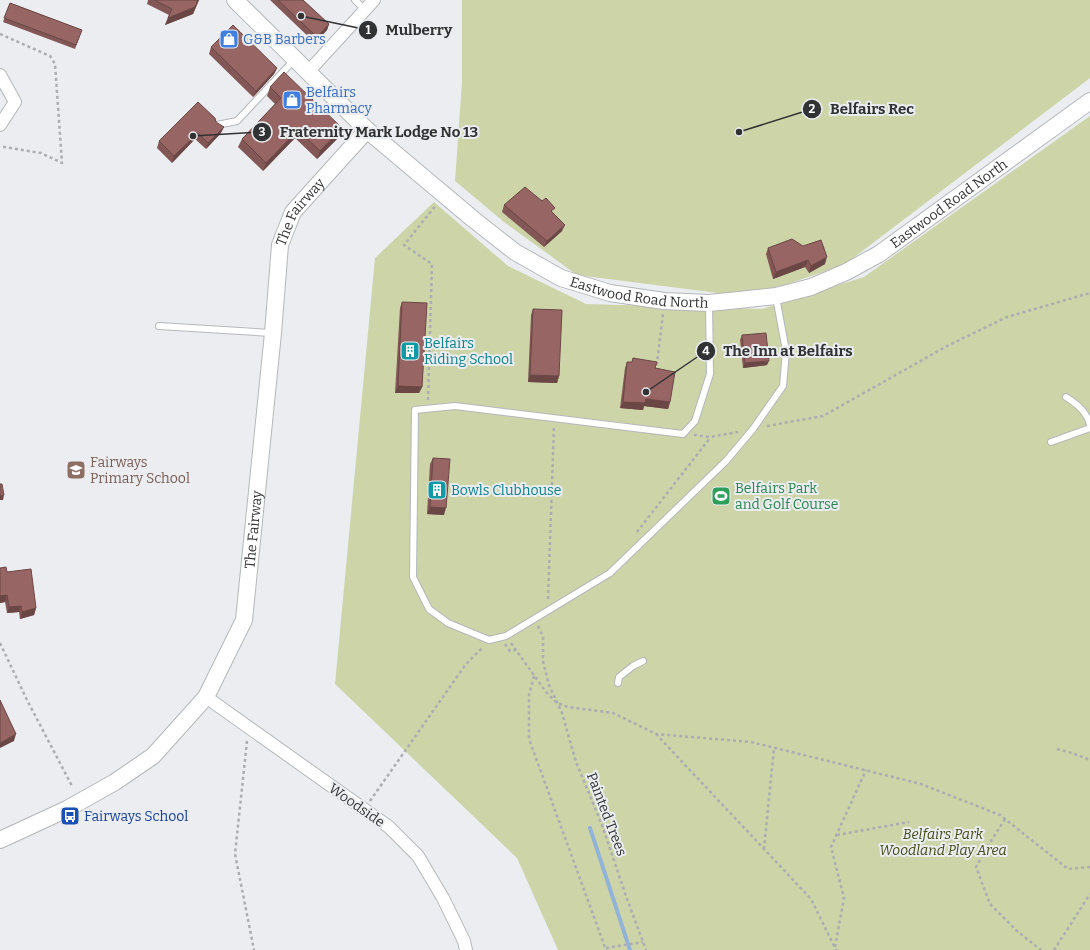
<svg xmlns="http://www.w3.org/2000/svg" width="1090" height="950" font-family="Bitter,serif">
	<rect width="100%" height="100%" fill="#ecedf1"/>
	<path fill="#ccd4a8" d="M462,0H1090V78L844,265L749,297L577,275L504,222L455,181L462,82Z
		M1090,116V950H558L517,858L335,684L375,258L434,202L508,266L586,304L762,309L864,277Z"/>
	<g fill="none" stroke-linecap="round" stroke-linejoin="round">
		<path stroke="#90b3d7" stroke-width="4" d="M590,828L630,950"/>
		<g stroke="#b5b7ba" stroke-width="8">
			<path id="lane" d="M355,0L365,10
				M217,125L237,121L294,60
				M709,304L710,374L695,421L683,434L455,406L415,410L413,577L429,609L448,623L489,640L506,636L610,573L726,461L753,429L783,386L786,351L776,297
				M159,326L272,333
				M1066,397C1077,404 1087,412 1090,425
				M1051,442L1090,428
				M618,683L619,677L633,666L643,661"/>
		</g>
		<g stroke="#b5b7ba" stroke-width="14">
			<path id="street" d="M308,72L374,0
				M0,75L15,102L0,125
				M206,697L389,827L418,856L443,898L464,941L466,950"/>
		</g>
		<g stroke="#b5b7ba" stroke-width="18">
			<g id="secondary">
				<path id="s1" d="M235,0L367,130L473,219L515,252L561,278L610,293L664,301L709,303L739,300L776,296L811,287L846,272L879,254L1090,101"/>
				<path id="s2" d="M0,840L67,809L115,782L153,756L206,697L244,620L273,333L280,245L293,212L367,130"/>
			</g>
		</g>
		<path stroke="#acadb0" stroke-width="2.5" stroke-dasharray="3 3" stroke-linecap="butt" d="M0,34L50,56L55,64L62,163L41,153L4,147H0
			M656,371L663,314
			M428,400L432,264L404,245L436,205
			M767,426L823,416L947,346L1007,317L1090,293
			M694,435L710,437L738,432
			M637,532L710,438
			M548,599L554,426
			M538,626L543,637V661L549,685L562,713L576,762L602,825L627,899L646,950
			M0,643L27,700L72,786
			M511,643L546,692L557,703L568,707L613,713L656,734L751,742L921,784L1000,815L1068,869L1090,867
			M505,644L510,651L516,650
			M534,676L529,695V739L606,950
			M656,734L811,899L836,950
			M247,741L235,854L254,950
			M1057,749L1072,753L1090,760
			M370,801L466,664L483,647
			M1005,819L986,849L976,867L990,904L1017,931L1041,950
			M837,835L909,822
			M764,849L774,748
			M835,947L844,898L831,847L866,770
			M606,948L643,942
			M1054,950L1090,894"/>
		<use href="#lane" stroke="#fff" stroke-width="6"/>
		<use href="#street" stroke="#fff" stroke-width="12"/>
		<use href="#secondary" stroke="#fff" stroke-width="16"/>
	</g>
	<path fill="#825755" d="M148,0H199L193,14L165,25L169,15L147,4Z
		M270,0H303L329,24L327,30L315,43Z
		M10,3L82,30L75,49L3,22Z
		M211,47L277,68L274,74L253,97L209,54Z
		M270,87L339,137L317,159L295,138L263,171L238,147L242,139L275,104L267,96Z
		M198,102L221,133L206,149L195,139L172,163L157,148L159,141Z
		M504,205L553,213L562,231L544,247L502,212Z
		M768,248L825,264L809,273L805,267L773,279L766,254Z
		M402,302L422,387L419,393H395L400,308Z
		M533,309L559,376L557,383L528,382L531,315Z
		M742,335L767,365L743,368L740,340Z
		M633,358L655,368L670,402L668,409L644,406L643,410L620,408L625,368L627,362H632Z
		M433,458L444,515L427,514L430,464Z
		M0,568L7,572L36,608L34,615L20,619L19,612L7,613L5,602L0,603Z"/>
	<path fill="#6a4745" d="M198,0H199L193,14L165,25L168,18Z
		M329,24L327,30L315,43L317,37Z
		M277,68L274,74L253,97L256,91Z
		M224,127L221,133L206,149L208,143Z
		M342,128L339,137L317,159L320,151Z
		M298,130L295,138L263,171L266,163Z
		M198,133L195,139L172,163L174,156Z
		M565,225L562,231L544,247L547,241Z
		M827,257L825,264L809,273L811,266Z
		M808,260L805,267L773,279L776,272Z
		M769,361L767,365L743,368L745,363Z
		M530,375L559,376L557,383L528,382Z
		M398,386L422,387L419,393H395Z
		M646,399L670,402L668,409L644,406L643,410L620,408L623,402Z
		M4,495L3,500H0V496Z
		M430,507L446,508L444,515L427,514Z
		M7,595L5,602L0,603V596Z
		M21,606L19,612L7,613L9,607Z
		M36,608L34,615L20,619L22,612Z
		M16,734L14,741L0,748V743Z"/>
	<path fill="#976563" stroke="#6a4745" d="M154,0H198L195,7L168,18L172,9Z
		M278,0H303L329,24L317,37Z
		M10,3L82,30L76,45L4,18Z
		M233,25L277,68L256,91L211,47Z
		M284,72L342,128L320,151L298,130L266,163L242,139L281,98L270,87Z
		M198,102L215,118L216,122L224,127L208,143L198,133L174,156L159,141Z
		M525,187L542,201L546,198L555,208L551,211L565,225L547,241L504,205Z
		M792,239L803,246L821,240L827,257L811,266L808,260L776,272L768,248Z
		M402,302L427,303L422,387L398,386Z
		M533,309L562,310L559,376L530,375Z
		M766,333L769,361L745,363L742,335Z
		M633,358L657,362L655,368L675,372L670,402L646,399L645,403L623,402L627,362H632Z
		M433,458L450,459L446,508L430,507Z
		M0,484H2L4,495L0,496Z
		M6,567L7,572L31,569L36,608L22,612L21,606L9,607L7,595L0,596V568Z
		M0,700L16,734L0,743Z"/>
	<defs>
		<g id="shop-square" transform="scale(1)"><rect x="-9" y="-9" width="18" height="18" rx="4" fill="#3f7fe0" stroke="#ecedf1"/><path d="M-5-2.5h2.3a2.7 3.5 0 0 1 5.4 0H5L5.5 6h-11ZM-1.5-2.5h3a1.5 2.3 0 0 0-3 0Z" fill="#fff"/></g>
		<g id="building-square" transform="scale(1)"><rect x="-9" y="-9" width="18" height="18" rx="4" fill="#0f9aa8" stroke="#ecedf1"/><path d="M-4-6H4V6H1V3H-1V6H-4ZM-2.5-4.3h1.7v1.8h-1.7ZM.8-4.3h1.7v1.8H.8ZM-2.5-1h1.7V.8h-1.7ZM.8-1h1.7V.8H.8Z" fill="#fff"/></g>
		<g id="school-square" transform="scale(1)"><rect x="-9" y="-9" width="18" height="18" rx="4" fill="#8d6e63" stroke="#ecedf1"/><path d="M0-5L7-2L0 1L-7-2ZM-4 1L0 2.5L4 1V4Q0 6-4 4Z" fill="#fff"/></g>
		<g id="stadium-square" transform="scale(1)"><rect x="-9" y="-9" width="18" height="18" rx="4" fill="#2e9e5b" stroke="#ecedf1"/><path d="M0-5a6.5 5 0 1 0 0 10a6.5 5 0 1 0 0-10ZM-3.5-1.8h7v3.6h-7Z" fill="#fff"/></g>
		<g id="bus-square" transform="scale(1)"><rect x="-9" y="-9" width="18" height="18" rx="4" fill="#1a4fb4" stroke="#ecedf1"/><path d="M-5-6H5V4H4V6H2V4H-2V6H-4V4H-5ZM-3.5-4V0h7V-4ZM-3.5 1.2v1.5H-2V1.2ZM2 1.2v1.5H3.5V1.2Z" fill="#fff"/></g>
	</defs>
	<g fill-rule="evenodd">
		<use href="#shop-square" x="229" y="39"/>
		<use href="#shop-square" x="292" y="100"/>
		<use href="#building-square" x="410" y="351"/>
		<use href="#school-square" x="76" y="470"/>
		<use href="#building-square" x="437" y="490"/>
		<use href="#stadium-square" x="721" y="496"/>
		<use href="#bus-square" x="70" y="816"/>
	</g>
	<g text-anchor="middle" stroke-width="4" stroke-linejoin="round" paint-order="stroke">
		<g font-size="14" fill="#366cbe" stroke="#ecedf1" text-anchor="start">
			<text x="243" y="44">G&amp;B Barbers</text>
			<text x="306" y="97">Belfairs<tspan x="306" dy="16">Pharmacy</tspan></text>
		</g>
		<g font-size="14" fill="#313233" stroke="#ecedf1">
			<text dy="5" stroke="none"><textPath href="#s1" startOffset="846">Eastwood Road North</textPath></text>
			<text dy="5" stroke="none"><textPath href="#s2" startOffset="756">The Fairway</textPath></text>
			<text dy="5" stroke="none"><textPath href="#s1" startOffset="510">Eastwood Road North</textPath></text>
			<text dy="5" stroke="none"><textPath href="#s2" startOffset="431">The Fairway</textPath></text>
			<text transform="translate(357 805) rotate(35)" y="5">Woodside</text>
			<text transform="translate(607 814) rotate(69)" y="5">Painted Trees</text>
		</g>
		<g font-size="14" fill="#0d838f" stroke="#ecedf1" text-anchor="start">
			<text x="424" y="348">Belfairs<tspan x="424" dy="16">Riding School</tspan></text>
			<text x="451" y="495">Bowls Clubhouse</text>
		</g>
		<g font-size="14" fill="#785e54" stroke="#ecedf1" text-anchor="start">
			<text x="90" y="467">Fairways<tspan x="90" dy="16">Primary School</tspan></text>
		</g>
		<g font-size="14" fill="#27864d" stroke="#ecedf1" text-anchor="start">
			<text x="735" y="493">Belfairs Park<tspan x="735" dy="16">and Golf Course</tspan></text>
		</g>
		<g font-size="14" fill="#164399" stroke="#ecedf1" text-anchor="start">
			<text x="84" y="821">Fairways School</text>
		</g>
		<g font-size="14" font-style="italic" fill="#444b15" stroke="#ecedf1">
			<text x="943" y="839">Belfairs Park<tspan x="943" dy="16">Woodland Play Area</tspan></text>
		</g>
	</g>
	<path fill="none" stroke="#313233" stroke-width="1.5" d="M301 16L368 30M739 132L812 109M193 136L262 132M646 392L706 351"/>
	<g fill="#313233" stroke="#ecedf1" stroke-width="1.5">
		<circle cx="301" cy="16" r="4"/>
		<circle cx="739" cy="132" r="4"/>
		<circle cx="193" cy="136" r="4"/>
		<circle cx="646" cy="392" r="4"/>
		<circle cx="368" cy="30" r="10"/>
		<circle cx="812" cy="109" r="10"/>
		<circle cx="262" cy="132" r="10"/>
		<circle cx="706" cy="351" r="10"/>
	</g>
	<g font-size="12" text-anchor="middle" font-weight="bold" fill="#fff">
		<text x="368" y="34">1</text>
		<text x="812" y="113">2</text>
		<text x="262" y="136">3</text>
		<text x="706" y="355">4</text>
	</g>
	<g font-size="15" text-anchor="middle" font-weight="bold" fill="#313233" stroke="#ecedf1" stroke-width="4" stroke-linejoin="round" paint-order="stroke">
		<text x="419" y="35">Mulberry</text>
		<text x="872" y="114">Belfairs Rec</text>
		<text x="379" y="137">Fraternity Mark Lodge No 13</text>
		<text x="788" y="356">The Inn at Belfairs</text>
	</g>
</svg>
